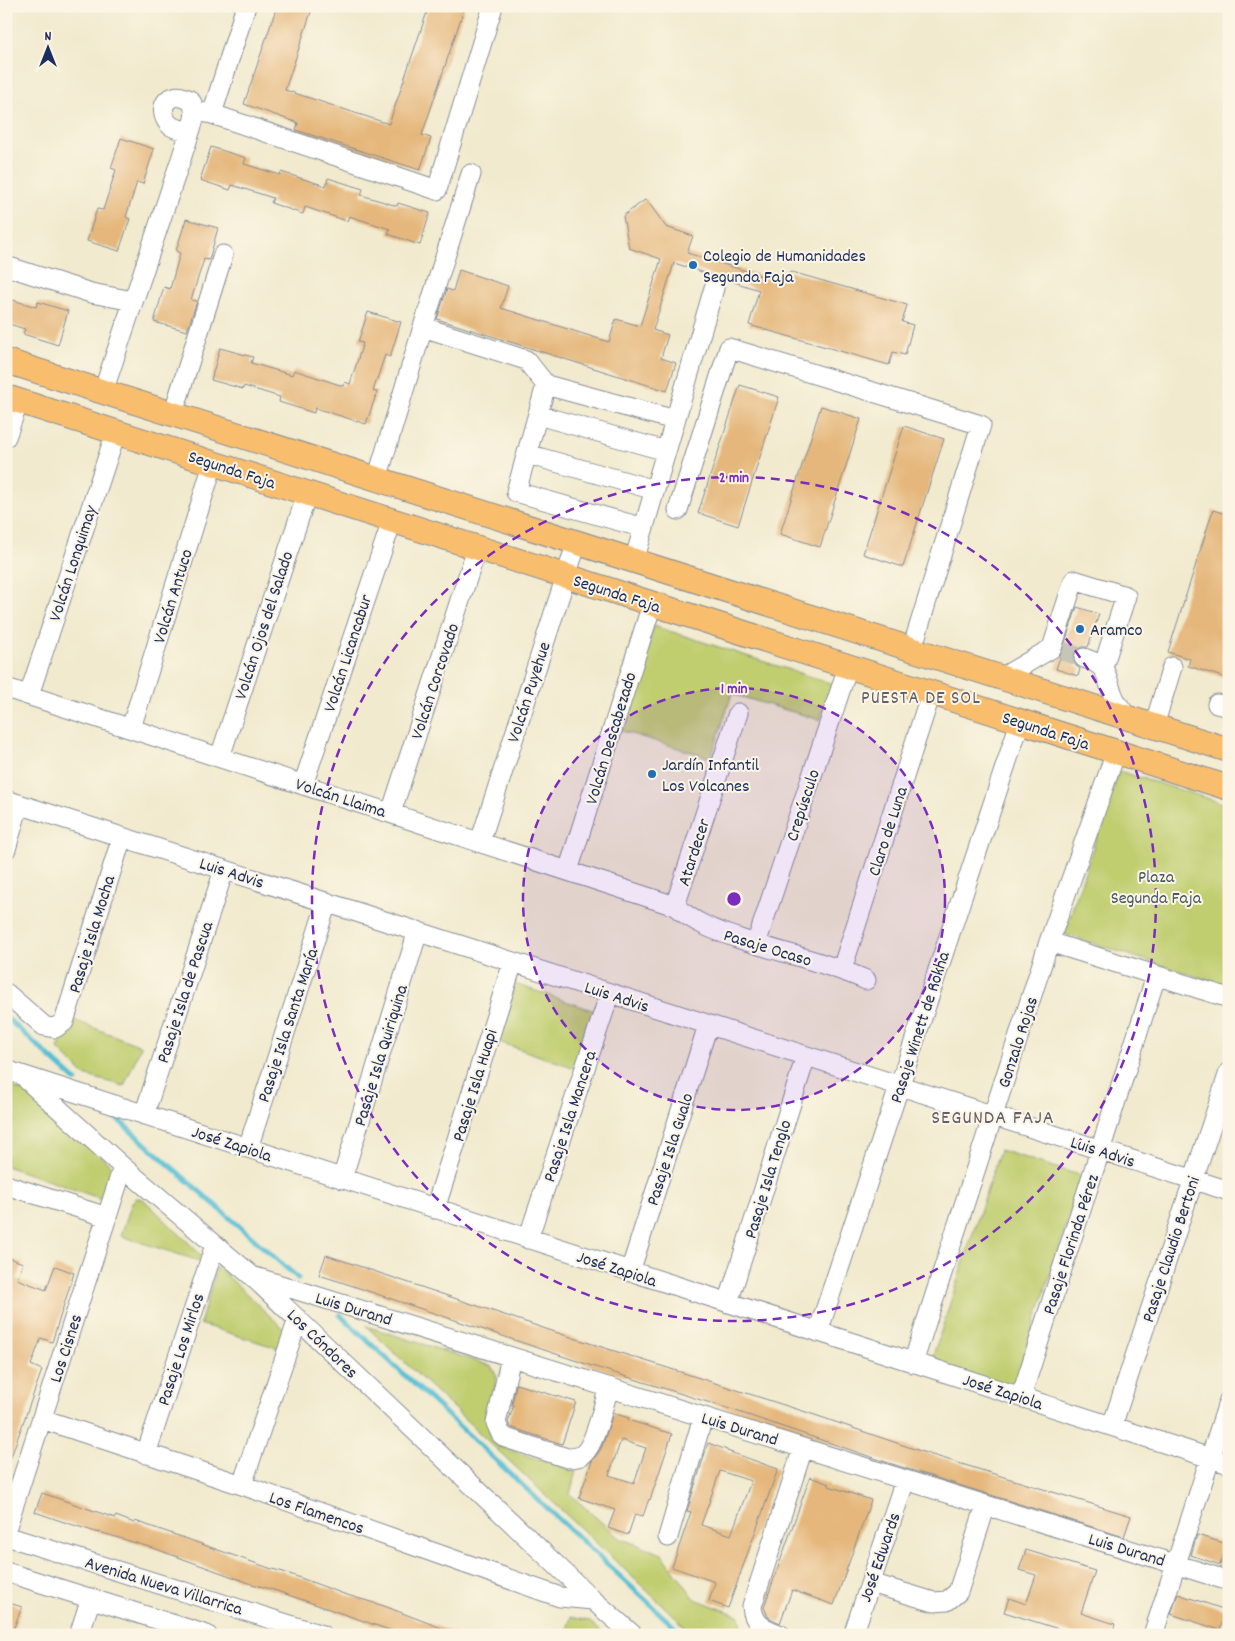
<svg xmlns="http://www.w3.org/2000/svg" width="1235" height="1641" font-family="Dekko,sans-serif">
	<rect width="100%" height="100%" fill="#fcf5e5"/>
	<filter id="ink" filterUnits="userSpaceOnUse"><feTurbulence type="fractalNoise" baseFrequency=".02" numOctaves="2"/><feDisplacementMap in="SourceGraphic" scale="10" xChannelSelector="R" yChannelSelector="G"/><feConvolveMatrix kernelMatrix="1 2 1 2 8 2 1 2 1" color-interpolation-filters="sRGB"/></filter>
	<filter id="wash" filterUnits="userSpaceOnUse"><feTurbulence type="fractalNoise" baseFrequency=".0096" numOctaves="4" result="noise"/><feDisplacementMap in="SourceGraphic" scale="20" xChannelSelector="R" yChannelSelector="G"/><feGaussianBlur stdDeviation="1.12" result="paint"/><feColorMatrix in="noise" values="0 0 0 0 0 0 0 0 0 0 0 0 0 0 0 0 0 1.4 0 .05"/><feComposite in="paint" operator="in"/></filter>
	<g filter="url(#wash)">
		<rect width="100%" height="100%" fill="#f1eace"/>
		<path fill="#c0ce70" stroke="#6e7e67" d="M654,626L833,684L820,720L732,694L711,758L622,731Z
			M1119,771L1229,805V987L1064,934Z
			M515,984L595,1011L575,1068L496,1041Z
			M71,1019L141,1046L124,1086L84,1075L58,1049Z
			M6,1084L26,1093L114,1168L102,1199L6,1166Z
			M1000,1150L1082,1176L1014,1388L931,1362Z
			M137,1198L143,1199L201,1255L199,1261L121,1236L132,1202Z
			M217,1266L287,1332L281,1349L200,1324Z
			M366,1326L491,1366L497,1376L489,1423L490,1437L500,1447L576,1471L570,1494L619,1538L662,1554L695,1599L740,1616L742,1628L752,1635H694Z
			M571,1617L589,1621L605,1635H565Z"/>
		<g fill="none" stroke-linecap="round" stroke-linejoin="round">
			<path stroke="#57bfd5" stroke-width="5" d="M6,1017L76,1081
				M116,1118L298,1278
				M340,1315L683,1635"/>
		</g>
		<g id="blocks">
			<path fill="#e5b77b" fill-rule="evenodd" d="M277,6H313L285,90L389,124L429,6H465L422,135L431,138L420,170L296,130L298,123L244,104Z
				M121,138L154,149L143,184L137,182L126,217L130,219L119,251L87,241L97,209L103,210L116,170L111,168Z
				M211,147L246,158L244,164L280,175L281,172L326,186L328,178L363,189L361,195L397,206L398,203L430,213L420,245L388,234L390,229L349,216L347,221L305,207L303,214L271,203L273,198L232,185L230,190L200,180Z
				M646,199L666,227L693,236L687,253L775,280L792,272L907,305L902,322L913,325L905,355L893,352L889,365L749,325L759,290L674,263L653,330L668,335L661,358L676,363L667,391L437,319L447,289L453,291L459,270L508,286L501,308L609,342L616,319L640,326L661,259L629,248L623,216Z
				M186,219L218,228L209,260L204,259L191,300L197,301L187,331L154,322L164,287L170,289L180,253L176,251Z
				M6,298L36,307L38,302L68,311L58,345L23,334L25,329L6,323Z
				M368,312L401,322L390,357L385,355L373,391L377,392L366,424L315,408L314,413L279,402L280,397L244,386L243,389L211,380L220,348L253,357L251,363L292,375L294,370L343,386L345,382L350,384L363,343L358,342Z
				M740,385L779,397L738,526L698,513Z
				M821,406L861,419L820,547L780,534Z
				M904,426L944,439L903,567L863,554Z
				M1213,510L1229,515V679L1188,666L1190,659L1168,652Z
				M1077,607L1099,614L1088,647H1082L1077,649L1073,654V660L1075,665L1080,669L1078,676L1056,669Z
				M326,1255L558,1333L809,1413L929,1454L1131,1516L1124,1537L889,1463L733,1410L589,1365L338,1281L319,1275Z
				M6,1257L23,1263L17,1279L46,1290L55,1266L74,1273L52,1342L41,1338L31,1365L42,1370L8,1465H6V1407L11,1392L6,1391Z
				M516,1384L576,1402L562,1444L510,1427L508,1422L514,1405H512Z
				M613,1413L629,1418L628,1420L672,1434L650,1500L649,1499L643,1516L635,1514L628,1535L608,1528L615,1510L579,1498L592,1461L601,1449L605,1438ZM621,1440L646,1448L634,1483L609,1475Z
				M708,1443L727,1450V1451L778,1469L728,1608L709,1601L715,1582L672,1567L691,1512L687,1511ZM720,1471L751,1481L731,1535L701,1525Z
				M810,1477L829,1484V1486L871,1500L834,1605L792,1590L780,1623L768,1617L764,1607Z
				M42,1493L115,1518L116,1516L134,1523L135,1521L173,1534L269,1568L287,1573L344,1594L384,1606L457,1634V1635H404L274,1590L252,1584L156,1549L99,1532V1533L61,1521L35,1512Z
				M1197,1535L1227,1544L1220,1565L1191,1555Z
				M1026,1550L1095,1571L1081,1613L1115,1624L1112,1635H1078L1004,1612L1009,1598L1026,1604L1036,1575L1019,1570Z
				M1178,1594L1226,1610L1220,1630L1171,1614Z
				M6,1602L22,1607L11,1635H6Z"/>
		</g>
	</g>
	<g filter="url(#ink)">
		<use href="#blocks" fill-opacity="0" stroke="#868c96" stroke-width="1"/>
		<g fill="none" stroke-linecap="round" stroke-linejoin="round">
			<path stroke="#c6c5b8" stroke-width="19" stroke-dasharray="19 9" stroke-linecap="butt" d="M1062,651L1084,658"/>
			<g stroke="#868c96" stroke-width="21">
				<path id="minor" d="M195,111L212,114L437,190L493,6
					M212,114L246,6
					M6,266L91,293L133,301
					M423,327L471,174
					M546,385L516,492L644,528
					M103,392L108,377L190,132C194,120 198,111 190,100C185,98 180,95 174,97C160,100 161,118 171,126C176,129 184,130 190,132
					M173,414L223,255
					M538,415L666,451
					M6,437L19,401
					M527,454L655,490
					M377,479L423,327L526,360L546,385L675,420
					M678,510L729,348L981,425L916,636
					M634,561L714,288
					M1084,658C1111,667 1104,675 1114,697C1117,704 1123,711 1128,718
					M1001,678L1052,648L1074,580L1126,596L1103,667
					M6,688L675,906C694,923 716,931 740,939C782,953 826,962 866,980
					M29,695L116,432
					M1217,704L1229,707
					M1154,726L1172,667
					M131,728L213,464
					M220,757L307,494
					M303,785L392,521
					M6,800L1229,1191
					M391,813L477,548
					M480,842L577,542
					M6,849L19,804
					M568,871L652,604
					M675,906L738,713
					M1049,942L1229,998
					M756,944L848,667
					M842,969L931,693
					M6,993L44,1026L55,1028L64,1022L122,837
					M6,1070L1229,1464
					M27,1080L123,1167L252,1276L593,1600L633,1635
					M144,1115L224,870
					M248,1148L327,902
					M342,1179L418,931
					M6,1185L107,1217
					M435,1209L513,962
					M528,1239L610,993
					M630,1272L708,1025
					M252,1276L1229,1581
					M728,1303L806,1056
					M818,1332L1020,722
					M511,1357L496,1423L501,1434L506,1438L567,1458C572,1458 577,1458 582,1455C595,1447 604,1402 609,1387
					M913,1363L1049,942L1116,752
					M1021,1397L1156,976
					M42,1419L242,1485L560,1597L593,1600
					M1112,1426L1229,1072
					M146,1454L215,1245
					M242,1485L298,1319
					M6,1529L123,1167
					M6,1536L322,1635
					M668,1537L703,1417
					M6,1572L207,1635
					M871,1583L934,1602L947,1601L958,1592L986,1505
					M79,1635L91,1598
					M781,1635C765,1629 753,1625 752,1606L803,1448
					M853,1635L905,1480
					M1153,1635L1229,1400"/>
			</g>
			<g stroke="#868c96" stroke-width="26">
				<path id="major" d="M6,361L1229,750
					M6,397L1229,788"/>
			</g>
			<use href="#minor" stroke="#fff" stroke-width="19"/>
			<use href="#major" stroke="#f9be6d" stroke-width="24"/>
		</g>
	</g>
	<circle cx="734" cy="899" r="211" fill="#7b2cbf" fill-opacity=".12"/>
	<g fill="none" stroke="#7b2cbf" stroke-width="2.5" stroke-dasharray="9 6">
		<circle cx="734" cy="899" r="211"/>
		<circle cx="734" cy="899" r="422"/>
	</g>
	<g fill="#1f6fb2" stroke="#fcf5e5" stroke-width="2">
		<circle cx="693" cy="265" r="5"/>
		<circle cx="1080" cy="629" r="5"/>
		<circle cx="652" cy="774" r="5"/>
	</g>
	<g text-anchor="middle" stroke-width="4" stroke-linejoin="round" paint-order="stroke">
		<g font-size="18" fill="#1b2f5e" stroke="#fcf5e5" text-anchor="start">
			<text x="703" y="261">Colegio de Humanidades<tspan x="703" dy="21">Segunda Faja</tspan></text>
			<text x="1090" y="635">Aramco</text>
			<text x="662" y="770">Jardín Infantil<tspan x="662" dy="21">Los Volcanes</tspan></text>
		</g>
		<g font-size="18" fill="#1b2f5e" stroke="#fcf5e5">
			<text transform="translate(232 469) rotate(18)" y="6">Segunda Faja</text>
			<text transform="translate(72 563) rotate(-72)" y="6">Volcán Lonquimay</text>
			<text transform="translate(617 593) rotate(18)" y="6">Segunda Faja</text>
			<text transform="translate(172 596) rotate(-73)" y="6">Volcán Antuco</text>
			<text transform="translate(263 625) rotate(-72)" y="6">Volcán Ojos del Salado</text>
			<text transform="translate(347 653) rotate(-72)" y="6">Volcán Licancabur</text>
			<text transform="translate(434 681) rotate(-72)" y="6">Volcán Corcovado</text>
			<text transform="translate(528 692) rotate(-72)" y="6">Volcán Puyehue</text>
			<text transform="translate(1046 730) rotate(18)" y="6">Segunda Faja</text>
			<text transform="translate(610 738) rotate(-73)" y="6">Volcán Descabezado</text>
			<text transform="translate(341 797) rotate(18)" y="6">Volcán Llaima</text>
			<text transform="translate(802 805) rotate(-72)" y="6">Crepúsculo</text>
			<text transform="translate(887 831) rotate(-72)" y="6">Claro de Luna</text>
			<text transform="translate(693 852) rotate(-72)" y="6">Atardecer</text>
			<text transform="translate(232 872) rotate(18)" y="6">Luis Advis</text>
			<text transform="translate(91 934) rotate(-73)" y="6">Pasaje Isla Mocha</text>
			<text transform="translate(768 947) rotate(17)" y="6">Pasaje Ocaso</text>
			<text transform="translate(184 992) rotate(-72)" y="6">Pasaje Isla de Pascua</text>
			<text transform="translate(617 996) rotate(18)" y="6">Luis Advis</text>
			<text transform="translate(287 1025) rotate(-72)" y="6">Pasaje Isla Santa María</text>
			<text transform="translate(919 1027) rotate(-72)" y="6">Pasaje Winett de Rokha</text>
			<text transform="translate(1017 1042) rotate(-72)" y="6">Gonzalo Rojas</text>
			<text transform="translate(380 1055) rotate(-73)" y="6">Pasaje Isla Quiriquina</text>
			<text transform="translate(474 1085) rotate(-73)" y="6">Pasaje Isla Huapi</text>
			<text transform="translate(569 1116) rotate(-72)" y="6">Pasaje Isla Mancera</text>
			<text transform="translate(232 1143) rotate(18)" y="6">José Zapiola</text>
			<text transform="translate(669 1149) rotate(-72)" y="6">Pasaje Isla Gualo</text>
			<text transform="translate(1103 1151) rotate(18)" y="6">Luis Advis</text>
			<text transform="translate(767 1179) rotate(-73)" y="6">Pasaje Isla Tenglo</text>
			<text transform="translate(1070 1244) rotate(-72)" y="6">Pasaje Florinda Pérez</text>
			<text transform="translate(1170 1249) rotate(-72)" y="6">Pasaje Claudio Bertoni</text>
			<text transform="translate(617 1268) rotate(18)" y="6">José Zapiola</text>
			<text transform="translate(354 1308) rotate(17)" y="6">Luis Durand</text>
			<text transform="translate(323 1343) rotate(44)" y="6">Los Cóndores</text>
			<text transform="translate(65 1348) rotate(-72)" y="6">Los Cisnes</text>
			<text transform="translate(180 1349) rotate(-72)" y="6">Pasaje Los Mirlos</text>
			<text transform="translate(1003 1391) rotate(18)" y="6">José Zapiola</text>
			<text transform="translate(740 1428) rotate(17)" y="6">Luis Durand</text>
			<text transform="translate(317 1512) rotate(19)" y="6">Los Flamencos</text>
			<text transform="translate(1127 1549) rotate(17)" y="6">Luis Durand</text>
			<text transform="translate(879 1557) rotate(-71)" y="6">José Edwards</text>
			<text transform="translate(164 1585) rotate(17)" y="6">Avenida Nueva Villarrica</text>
		</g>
		<g font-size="18" fill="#445762" stroke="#fcf5e5">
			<text x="1156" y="882">Plaza<tspan x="1156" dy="21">Segunda Faja</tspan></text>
		</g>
		<g font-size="19" letter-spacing="1" fill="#625f68" stroke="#fcf5e5">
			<text x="921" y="703">PUESTA DE SOL</text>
		</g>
		<g font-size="20" letter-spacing="1" fill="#625f68" stroke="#fcf5e5">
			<text x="993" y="1123">SEGUNDA FAJA</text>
		</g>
	</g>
	<circle cx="734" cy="899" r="8" fill="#7b2cbf" stroke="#fcf5e5" stroke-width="2.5"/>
	<g font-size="15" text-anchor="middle" font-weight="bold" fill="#7b2cbf" stroke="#fcf5e5" stroke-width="4" stroke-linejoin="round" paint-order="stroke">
		<text x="734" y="482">2 min</text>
		<text x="734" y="693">1 min</text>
	</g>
	<rect width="1235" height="1641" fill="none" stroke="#fcf5e5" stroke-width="25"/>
	<g transform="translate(48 48)" stroke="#fcf5e5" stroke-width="4" paint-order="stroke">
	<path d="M0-4L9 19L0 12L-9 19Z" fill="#1b2f5e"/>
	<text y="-8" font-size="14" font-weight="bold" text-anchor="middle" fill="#1b2f5e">N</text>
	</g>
</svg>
